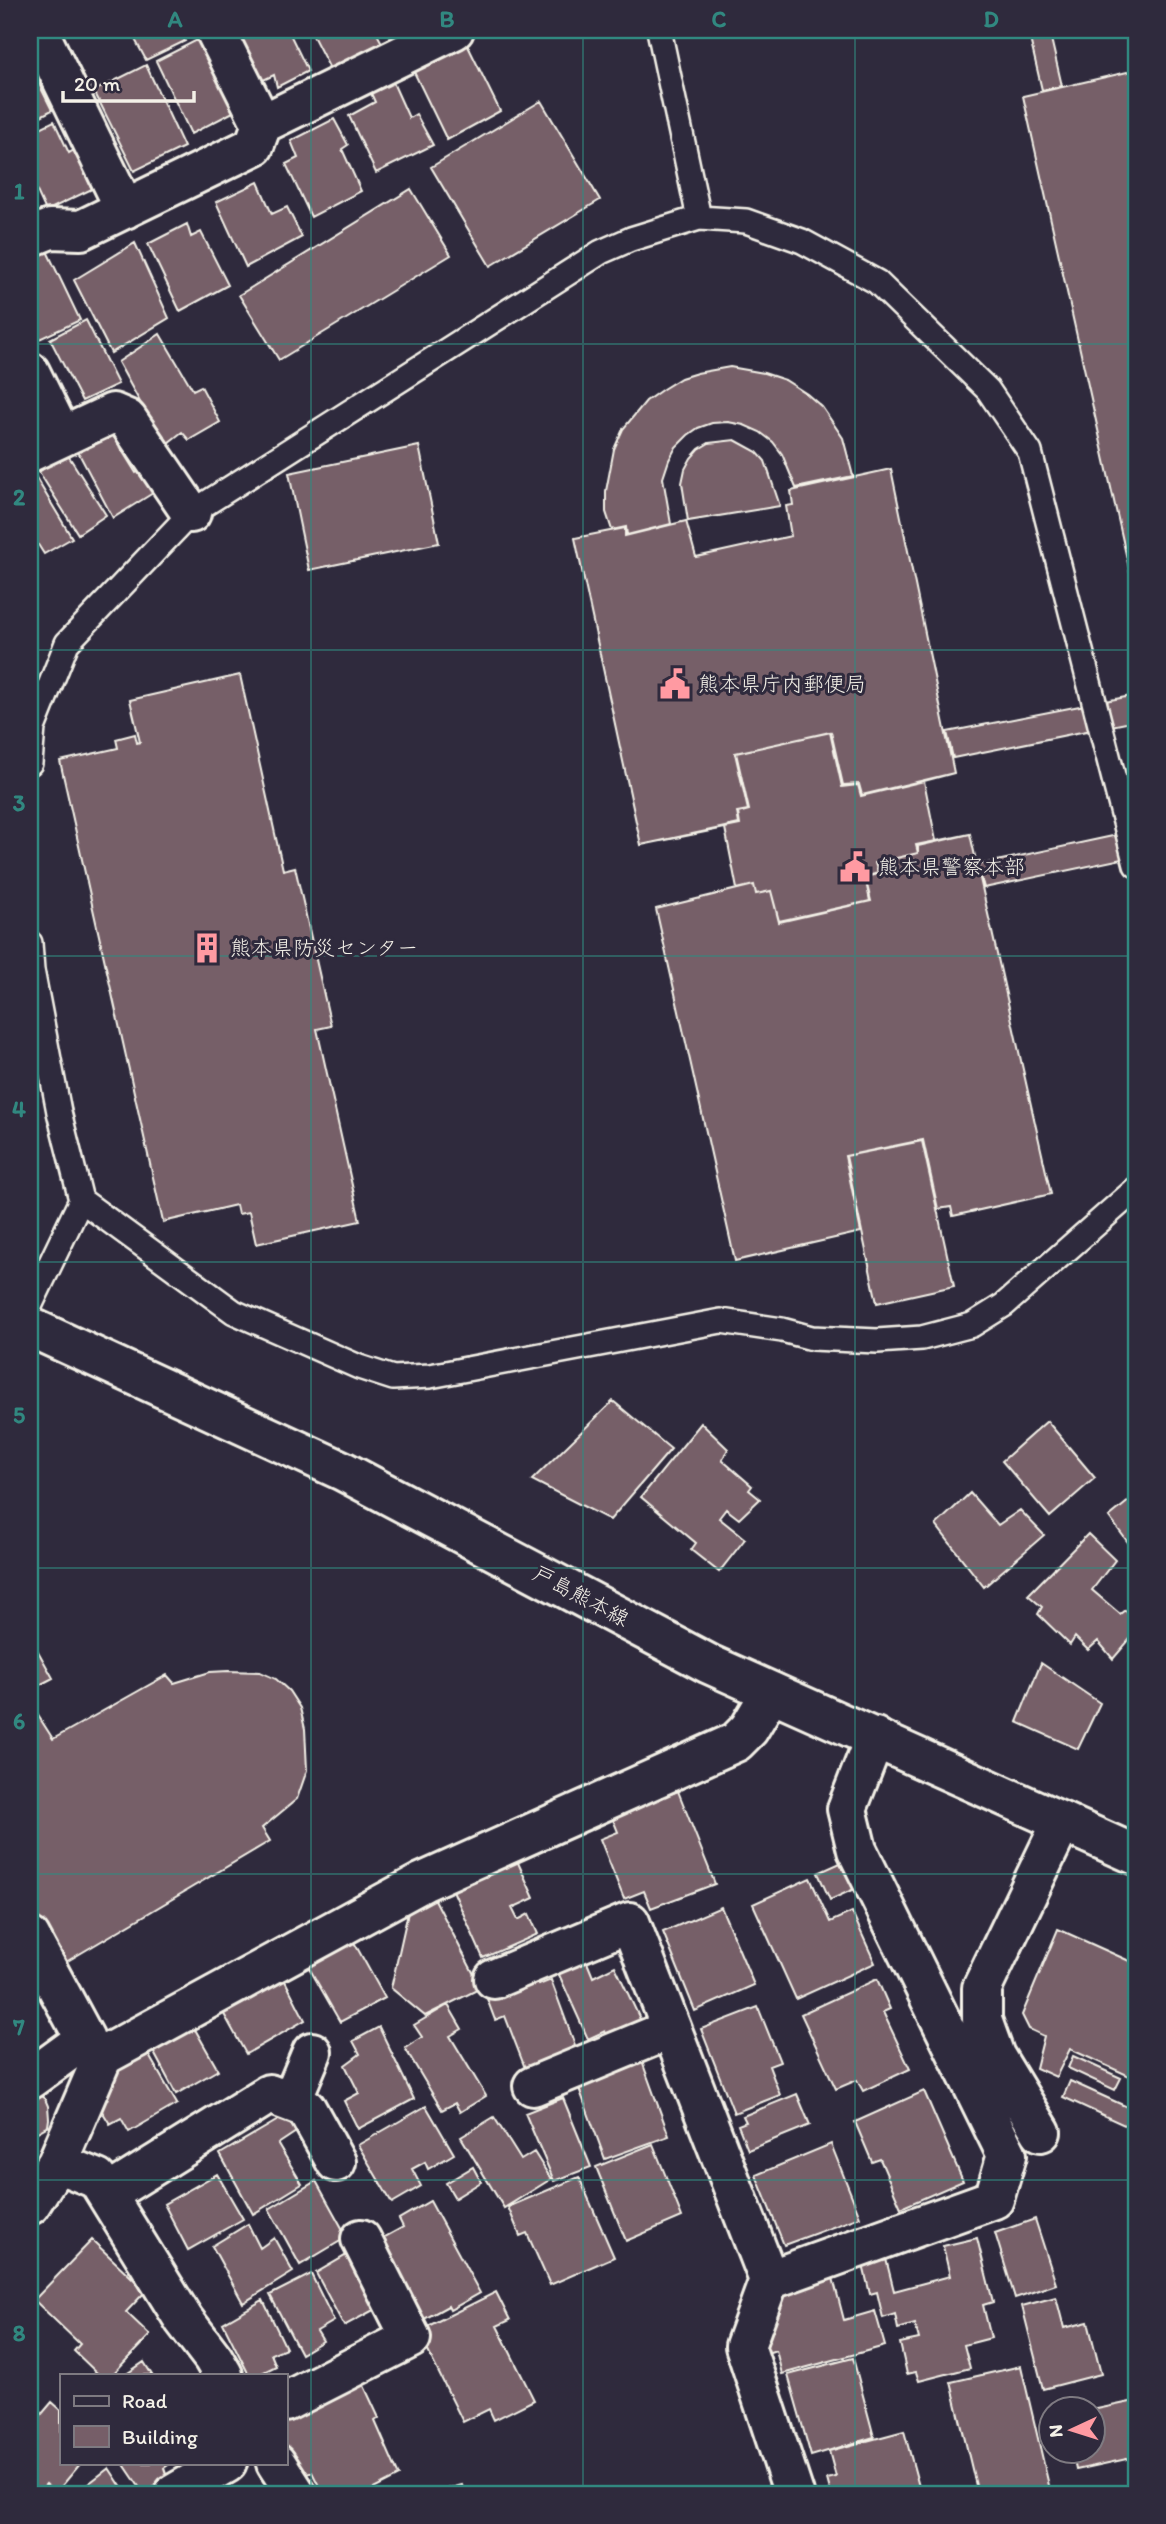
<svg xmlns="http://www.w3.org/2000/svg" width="1166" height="2524" font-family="Itim,'Klee One',sans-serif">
	<rect width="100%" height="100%" fill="#2f2a3d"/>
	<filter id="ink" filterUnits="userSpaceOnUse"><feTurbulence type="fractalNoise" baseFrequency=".0143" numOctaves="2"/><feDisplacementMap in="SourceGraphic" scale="14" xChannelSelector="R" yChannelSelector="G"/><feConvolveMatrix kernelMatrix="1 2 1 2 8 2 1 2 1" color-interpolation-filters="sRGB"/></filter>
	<g filter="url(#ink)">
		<path fill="#765e68" stroke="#f4f1e8" stroke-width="2" d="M130,30H179L185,41L146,60Z
			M231,30H288L308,71L277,87L274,75L257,83Z
			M310,30H375L382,43L331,71Z
			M1028,30H1049L1062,86L1042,90Z
			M203,37L239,109L191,134L156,61Z
			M465,40L500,111L447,140L412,68Z
			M146,65L184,147L134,171L94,91Z
			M30,66L52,110L30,122Z
			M1136,70V599L1023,96Z
			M391,78L409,118L416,114L433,145L376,173L349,116L375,102L369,89Z
			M541,101L600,200L490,266L431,167Z
			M334,119L348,145L342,149L361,191L311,217L286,164L298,158L291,141Z
			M54,121L69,153L74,150L92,189L46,211L30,176V133Z
			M258,182L272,214L287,207L302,237L246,267L216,202Z
			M411,189L451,255L279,360L239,295Z
			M187,224L191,237L201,232L228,285L180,311L148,244Z
			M135,243L169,318L111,353L74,280Z
			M47,251L80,320L33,342L30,335V260Z
			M86,320L118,384L82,401L50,339Z
			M160,334L193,390L201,386L220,422L189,440L182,432L164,446L118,362Z
			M730,367L764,373L785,380L807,394L822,407L843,438L853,476L796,488L782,454L773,442L760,432L744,425L728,422L712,423L698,428L688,435L676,447L669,460L663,478L671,524L627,535L626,527L612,530L606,512V491L614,449L623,429L646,401L663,389L681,378L697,373Z
			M110,431L136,473L141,470L153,493L113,518L77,450Z
			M735,440L757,452L765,461L780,506L688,521L682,483L685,469L691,458L699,449L709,443Z
			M419,446L439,543L309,570L289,473Z
			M66,452L106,515L78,534L39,472Z
			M891,469L954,773L862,795L859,784L843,785L831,732L735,753L748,810L737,812L739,824L641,845L575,538L625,528V536L686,521L696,557L791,536L786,506L793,505L791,491Z
			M891,469L954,773L924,781L936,841L970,834L1051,1194L953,1216L951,1207L938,1209L922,1141L845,1156L861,1232L735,1261L656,909L737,889L725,828L641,845L575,538L625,528V536L686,521L696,557L791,536L786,506L793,505L791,491Z
			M35,476L72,538L44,554L30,532V480Z
			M240,675L283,870L295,867L331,1026L317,1029L360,1221L256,1244L249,1212L238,1214L236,1205L163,1222L60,761L118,748L116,739L135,734L137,743L140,742L130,700Z
			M1136,695V721L953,758L947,732Z
			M830,732L842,787L858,785L861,796L924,781L936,841L916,845L918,853L875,863L878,873L865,877L870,901L779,921L771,891L756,894L754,885L737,889L725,828L740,825L738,813L749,810L736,753Z
			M1136,831V856L984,888L978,865Z
			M970,834L1051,1194L953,1216L951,1207L938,1209L923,1140L845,1156L861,1232L735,1261L656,909L754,885L756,894L771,891L779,922L871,901L865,877L878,874L876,863L918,853V846Z
			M922,1141L954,1286L877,1303L846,1156Z
			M613,1401L671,1449L610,1520L532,1480Z
			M1047,1421L1095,1478L1050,1517L1002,1461Z
			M701,1423L728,1449L722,1460L752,1486L749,1490L760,1499L739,1519L726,1509L719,1518L745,1539L719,1572L691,1550L696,1543L641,1497Z
			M970,1493L998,1525L1020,1510L1044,1535L984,1587L936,1525Z
			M1136,1495V1553L1109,1517Z
			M1088,1534L1115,1560L1092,1590L1120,1614L1125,1610L1136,1623V1632L1113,1659L1098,1641L1088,1650L1075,1637L1070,1645L1038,1614L1042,1607L1028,1595Z
			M30,1637L53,1678L30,1690Z
			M1041,1663L1100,1703L1078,1749L1017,1722Z
			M228,1671L260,1672L276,1679L289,1691L300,1708L305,1729L307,1770L297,1799L262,1828L270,1841L44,1975L52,1988L30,2002V1703L53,1739L167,1675L174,1683L210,1672Z
			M678,1791L715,1884L651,1908L644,1891L624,1899L600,1839L618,1832L612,1817Z
			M515,1856L534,1898L512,1908L518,1920L529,1914L538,1934L483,1958L451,1886Z
			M849,1859L861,1886L830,1900L818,1873Z
			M810,1878L830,1922L852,1912L875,1963L796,1999L753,1904Z
			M430,1890L479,1984L475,1991L425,2016L391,1988L411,1899Z
			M721,1907L754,1985L695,2011L663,1932Z
			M1058,1929L1136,1964V2079L1070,2049L1056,2077L1036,2068L1044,2036L1029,2029L1022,2015Z
			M350,1935L385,1998L340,2022L304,1959Z
			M584,1955L593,1977L615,1966L641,2021L607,2036L605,2031L588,2039L556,1968Z
			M282,1975L305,2020L246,2054L220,2007Z
			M536,1977L539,1985L551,1980L576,2048L525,2068L505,2016L495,2020L486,1996Z
			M877,1979L890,2009L883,2012L910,2069L863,2091L857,2080L836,2089L801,2014Z
			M448,2005L462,2029L450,2036L486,2096L460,2112L455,2103L442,2110L405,2048L422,2037L414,2025Z
			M758,2007L780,2062L769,2066L780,2095L734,2113L701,2029Z
			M192,2024L218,2070L176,2094L152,2049Z
			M379,2027L414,2099L358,2129L344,2101L359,2093L345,2065L360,2054L353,2041Z
			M144,2047L177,2104L129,2132L121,2118L110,2124L92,2095L113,2083L106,2070Z
			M640,2056L669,2136L605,2159L576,2080Z
			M1073,2056L1121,2078L1115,2090L1068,2068Z
			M1070,2081L1136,2111V2122L1133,2129L1063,2097Z
			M924,2091L963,2181L901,2208L880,2159L872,2162L855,2122Z
			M30,2092L37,2093L45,2099L48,2106L49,2119L48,2126L30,2136Z
			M797,2094L810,2125L748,2150L738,2125L746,2122L743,2116Z
			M563,2098L591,2167L554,2181L525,2113Z
			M426,2106L454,2154L428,2169L425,2162L412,2169L421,2186L392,2203L358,2145Z
			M285,2116L296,2132L278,2144L302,2184L253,2214L220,2154Z
			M494,2117L521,2160L534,2152L551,2179L504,2208L461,2137Z
			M653,2144L682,2217L626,2241L596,2167Z
			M831,2144L860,2217L784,2245L756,2175Z
			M473,2167L481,2182L455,2198L446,2183Z
			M217,2174L243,2219L188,2250L164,2204Z
			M579,2177L614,2257L550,2285L527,2233L520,2236L508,2207Z
			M316,2181L347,2237L300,2265L269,2209Z
			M430,2201L480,2293L450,2310L448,2306L419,2322L376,2242L403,2227L399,2219Z
			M1035,2219L1056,2284L1015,2298L995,2233Z
			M248,2224L260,2248L274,2238L293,2272L243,2303L212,2246Z
			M977,2238L993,2302L983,2305L991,2338L964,2345L970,2368L919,2381L916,2372L907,2374L900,2343L919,2339L915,2324L898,2329L895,2314L883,2318L877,2292L870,2294L863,2265L886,2259L894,2291L950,2276L943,2246Z
			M92,2240L146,2291L126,2312L150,2335L112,2375H99L74,2351L80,2344L34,2300Z
			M352,2252L381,2306L344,2326L316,2273Z
			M311,2274L334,2321L317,2331L323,2341L301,2354L270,2295Z
			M832,2274L844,2320L875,2311L885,2346L782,2374L776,2350L767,2353L757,2319L766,2301L789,2294L787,2286Z
			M496,2292L510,2320L497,2326L534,2400L494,2420L489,2409L463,2422L418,2331Z
			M1056,2297L1064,2328L1088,2322L1101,2374L1043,2389L1022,2306Z
			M263,2300L286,2348L271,2354L276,2366L258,2375H249L223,2323Z
			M853,2358L874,2437L811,2456L788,2375Z
			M144,2362L152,2375H125Z
			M1021,2366L1051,2494H978L951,2382Z
			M359,2375L379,2418L375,2421L399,2476L364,2494H323L312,2472L299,2478L285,2448V2413Z
			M1135,2401L1136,2457L1076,2470L1072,2450H1092V2410Z
			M52,2402L61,2410V2463H81L56,2493L46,2484L38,2493L30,2486V2428Z
			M904,2431L921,2494H831L827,2479L836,2477L829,2451Z
			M123,2463H171L164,2468L168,2480L144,2494Z
			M109,2468L126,2494H75Z
			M462,2485L465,2494H429Z"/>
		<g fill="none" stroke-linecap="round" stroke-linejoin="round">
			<g stroke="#f4f1e8" stroke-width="28">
				<path id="lane" d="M659,30L699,218
					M30,763L33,728L67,643L191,513L601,252L631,239L699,218L746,221L802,241L877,282L988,390L1030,452L1136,865
					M30,943L32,970L59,1112L81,1200L234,1312L359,1367L393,1378L430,1376L721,1321L782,1330L812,1338L877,1341L922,1338L972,1325L1004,1305L1136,1189
					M30,1306L81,1200"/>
			</g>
			<g stroke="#f4f1e8" stroke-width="44">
				<path id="street" d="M38,30L125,209
					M215,30L262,124
					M30,237L50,229L81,230L254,146L262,124L454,30
					M30,372L62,437
					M30,452L113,413L127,419L191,513
					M30,1937L85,2039L30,2079
					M494,1979L630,1922L769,2280
					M533,2086L671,2029
					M291,2102L312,2052
					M1041,2132L995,2056L982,2020V1988L1062,1822
					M57,2163L103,2056L423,1882L736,1742L749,1729L771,1692
					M108,2194L269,2094L306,2108L336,2162
					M30,2205L57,2163L97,2179L184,2320L213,2358L223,2375
					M285,2402L411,2338L361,2239
					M276,2463L296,2494
					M174,2494L227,2463
					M794,2494L745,2346L769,2280L994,2199L1007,2155L857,1850L847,1809L875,1737"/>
			</g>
			<g stroke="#f4f1e8" stroke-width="44">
				<path id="secondary" d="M30,1327L343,1471L709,1664L1136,1855"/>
			</g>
			<use href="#lane" stroke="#2f2a3d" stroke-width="23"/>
			<use href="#street" stroke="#2f2a3d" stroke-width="38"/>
			<use href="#secondary" stroke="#2f2a3d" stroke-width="38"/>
		</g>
	</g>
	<path fill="none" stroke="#318880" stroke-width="2" stroke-opacity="0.55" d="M311,30V2494M583,30V2494M855,30V2494M30,344H1136M30,650H1136M30,956H1136M30,1262H1136M30,1568H1136M30,1874H1136M30,2180H1136"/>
	<defs>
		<g id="civic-bare" transform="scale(2.415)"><path d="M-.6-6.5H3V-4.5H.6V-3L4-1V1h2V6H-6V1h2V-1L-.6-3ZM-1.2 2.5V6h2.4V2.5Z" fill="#ff9aa2" stroke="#2f2a3d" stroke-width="2.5" paint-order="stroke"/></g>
		<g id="building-bare" transform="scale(2.415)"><path d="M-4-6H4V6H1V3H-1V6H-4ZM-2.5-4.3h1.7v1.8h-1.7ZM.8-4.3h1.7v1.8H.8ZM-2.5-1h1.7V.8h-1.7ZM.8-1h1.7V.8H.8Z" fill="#ff9aa2" stroke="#2f2a3d" stroke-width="2.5" paint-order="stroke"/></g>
	</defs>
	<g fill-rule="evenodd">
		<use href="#civic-bare" x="675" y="684"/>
		<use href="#civic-bare" x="855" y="867"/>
		<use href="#building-bare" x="207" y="948"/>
	</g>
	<g text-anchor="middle" stroke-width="6" stroke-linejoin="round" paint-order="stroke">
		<g font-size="21" fill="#f4f1e8" stroke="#2f2a3d" text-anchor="start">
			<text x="698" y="691">熊本県庁内郵便局</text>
			<text x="878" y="874">熊本県警察本部</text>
			<text x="230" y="955">熊本県防災センター</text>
		</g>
		<g font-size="21" fill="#f4f1e8" stroke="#2f2a3d">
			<text transform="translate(581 1596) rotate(28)" y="7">戸島熊本線</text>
		</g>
	</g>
	<rect width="1166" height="2524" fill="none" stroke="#2f2a3d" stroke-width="77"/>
	<rect x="60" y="2374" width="228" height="91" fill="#2f2a3d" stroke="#7e7a81" stroke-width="2"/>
	<rect x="74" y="2396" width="35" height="10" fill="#2f2a3d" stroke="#7e7a81" stroke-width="2"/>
	<text x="122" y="2408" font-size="21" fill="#f4f1e8">Road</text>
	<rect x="74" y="2426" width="35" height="21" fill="#765e68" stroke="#7e7a81" stroke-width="2"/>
	<text x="122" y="2444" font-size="21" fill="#f4f1e8">Building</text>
	<g transform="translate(1072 2430) rotate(266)"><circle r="33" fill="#2f2a3d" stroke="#7e7a81" stroke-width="2"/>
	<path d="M0-5L12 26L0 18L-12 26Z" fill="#ff9aa2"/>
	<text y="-10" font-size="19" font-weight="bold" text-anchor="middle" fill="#f4f1e8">N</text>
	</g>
	<path d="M63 91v10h131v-10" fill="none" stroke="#f4f1e8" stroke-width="3.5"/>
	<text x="74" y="91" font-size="21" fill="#f4f1e8" stroke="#2f2a3d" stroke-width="5" paint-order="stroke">20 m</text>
	<rect x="38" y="38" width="1090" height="2448" fill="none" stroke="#318880" stroke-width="2.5"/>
	<g font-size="23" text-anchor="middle" font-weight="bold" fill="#318880">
		<text x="175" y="27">A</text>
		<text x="447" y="27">B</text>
		<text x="719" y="27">C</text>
		<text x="991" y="27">D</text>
		<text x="19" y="199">1</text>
		<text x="19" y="505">2</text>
		<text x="19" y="811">3</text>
		<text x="19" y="1117">4</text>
		<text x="19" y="1423">5</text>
		<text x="19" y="1729">6</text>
		<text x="19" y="2035">7</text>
		<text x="19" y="2341">8</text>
	</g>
</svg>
